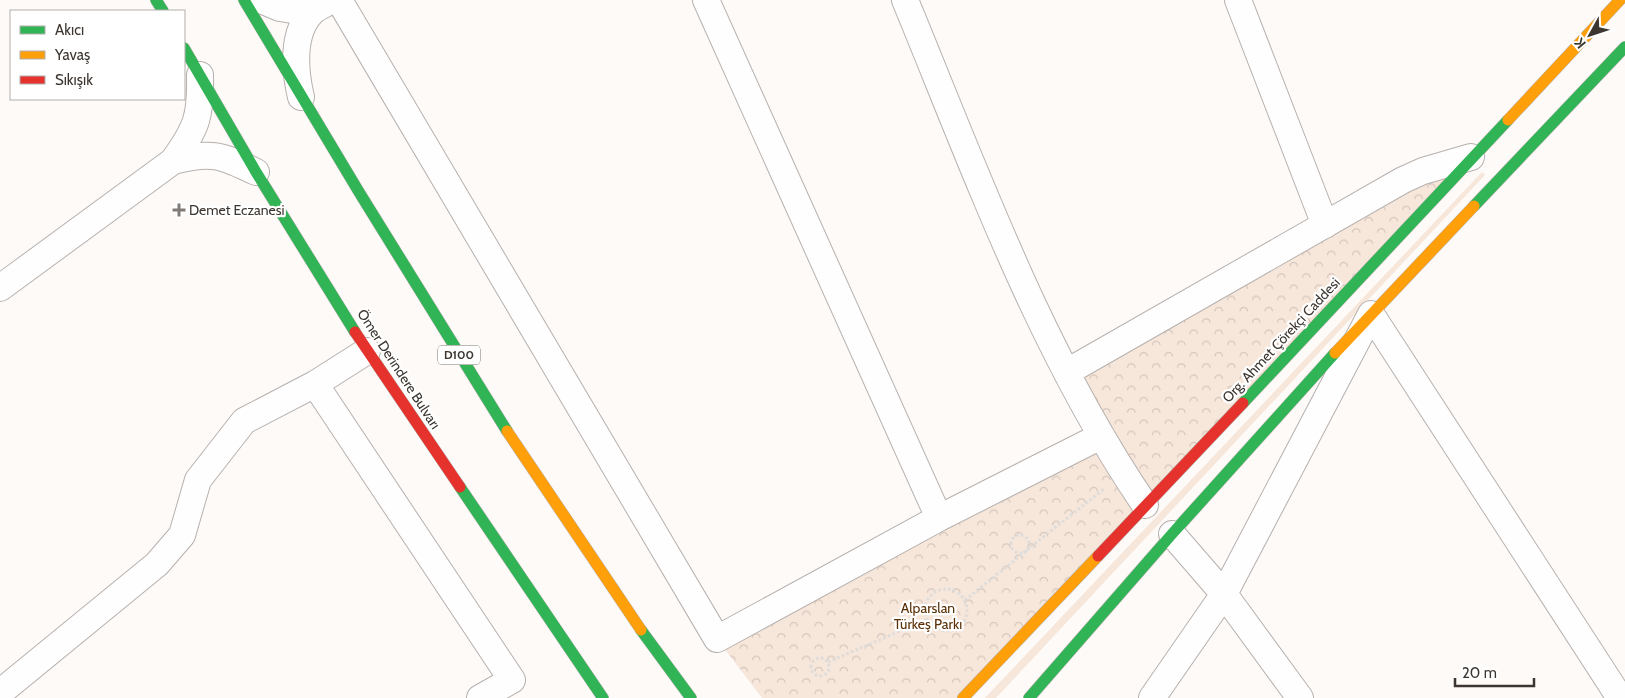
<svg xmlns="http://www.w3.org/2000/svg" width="1625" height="698" font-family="Cabin,sans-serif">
	<defs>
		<pattern id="forest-crowns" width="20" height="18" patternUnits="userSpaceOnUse" patternTransform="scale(1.25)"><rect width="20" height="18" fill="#f7e6da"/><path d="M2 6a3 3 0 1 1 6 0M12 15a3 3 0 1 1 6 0" fill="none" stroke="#d5c6bb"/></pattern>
	</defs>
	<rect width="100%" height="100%" fill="#fdfaf8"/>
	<path fill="#f7e6da" d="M1482,172L1485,175L996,698H985Z"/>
	<path fill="url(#forest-crowns)" d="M1471,157L963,698H762L717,639L1100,436L1067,372Z"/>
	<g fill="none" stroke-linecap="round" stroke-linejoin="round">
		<g stroke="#b6b1ae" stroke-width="28">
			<path id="street" d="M261,0L280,8L311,13
				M339,0L717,639L939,518L1101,436
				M706,0L939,518
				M905,0C976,172 1040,351 1145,505
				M1238,0L1325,225
				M301,97C295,72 291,33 312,12C317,7 326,4 332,0
				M173,161C212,151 221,155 256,172
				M0,288L173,161C197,128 201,116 200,75
				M1067,372L1403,180L1423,171L1471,157
				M315,384L512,680L480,698
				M1172,534L1224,594L1300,698
				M2,691L157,564L182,535L198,480L244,421L315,384L367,351
				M1152,698L1224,594L1371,314L1620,698"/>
		</g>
		<g stroke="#b6b1ae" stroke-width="12">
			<path id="fast" d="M156,0L163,11
				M244,0L359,192L507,431
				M184,48L256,172L355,332
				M1474,206L1625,47
				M1243,403L1508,120
				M460,487L603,698
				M641,630L691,698
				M1029,698L1172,534L1335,353"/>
		</g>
		<g stroke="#b6b1ae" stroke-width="12">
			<path id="slow" d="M1508,120L1620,0
				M1335,353L1474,206
				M507,431L641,630
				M963,698L1098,556"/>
		</g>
		<g stroke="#b6b1ae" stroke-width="12">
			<path id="jam" d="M355,332L460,487
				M1098,556L1243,403"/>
		</g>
		<path stroke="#dedcdb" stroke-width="3" stroke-dasharray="2.5 2.5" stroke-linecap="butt" d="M1011 544a9 9 0 1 1 18 0a9 9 0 1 1-18 0Z
			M1027,550L1105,488
			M925 610a21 21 0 1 1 42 0a21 21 0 1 1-42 0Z
			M965,600L1025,552
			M811 667a9 9 0 1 1 18 0a9 9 0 1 1-18 0Z
			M828,662L926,620"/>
		<use href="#street" stroke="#fffefe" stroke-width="26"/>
		<use href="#fast" stroke="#30b455" stroke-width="11"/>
		<use href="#slow" stroke="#ff9f0a" stroke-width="11"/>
		<use href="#jam" stroke="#e5322d" stroke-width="11"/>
	</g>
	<path fill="#807b76" stroke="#fff" stroke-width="2" d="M176.5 202.5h5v5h5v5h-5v5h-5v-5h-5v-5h5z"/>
	<g text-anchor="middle" stroke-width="4.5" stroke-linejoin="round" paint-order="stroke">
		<rect fill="#fff" stroke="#77726e" stroke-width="1" x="438" y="345.5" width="42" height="19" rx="4"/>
		<g font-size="12" font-weight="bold" fill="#3d3630">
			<text x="459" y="359">D100</text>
		</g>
		<g font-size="14" fill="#3d3630" stroke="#fff" text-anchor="start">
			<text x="189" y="215">Demet Eczanesi</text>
		</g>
		<g font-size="14" fill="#3d3630" stroke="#fff">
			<text transform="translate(1281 340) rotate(-47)" y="5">Org. Ahmet Çörekçi Caddesi</text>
			<text transform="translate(399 369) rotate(57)" y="5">Ömer Derindere Bulvarı</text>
		</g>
		<g font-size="14" fill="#5b3007" stroke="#fff">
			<text x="928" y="613">Alparslan<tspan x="928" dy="16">Türkeş Parkı</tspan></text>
		</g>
	</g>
	<rect x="10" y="10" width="175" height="90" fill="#ffffff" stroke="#b1afac"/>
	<rect x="20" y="26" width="25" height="8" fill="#30b455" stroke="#b1afac"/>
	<text x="55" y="35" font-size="15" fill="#3d3630">Akıcı</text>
	<rect x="20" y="51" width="25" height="8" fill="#ff9f0a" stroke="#b1afac"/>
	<text x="55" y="60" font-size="15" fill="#3d3630">Yavaş</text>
	<rect x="20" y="76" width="25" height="8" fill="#e5322d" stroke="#b1afac"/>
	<text x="55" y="85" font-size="15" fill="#3d3630">Sıkışık</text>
	<g transform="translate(1590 35) rotate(230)" stroke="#ffffff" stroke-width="4" paint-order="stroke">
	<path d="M0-4L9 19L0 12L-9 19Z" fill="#3d3630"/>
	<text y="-8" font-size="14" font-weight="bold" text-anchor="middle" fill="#3d3630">K</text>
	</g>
	<path d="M1455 678v8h79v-8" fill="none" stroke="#3d3630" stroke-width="2.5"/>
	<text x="1462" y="678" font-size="15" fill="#3d3630" stroke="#ffffff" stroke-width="4" paint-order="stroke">20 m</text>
</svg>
